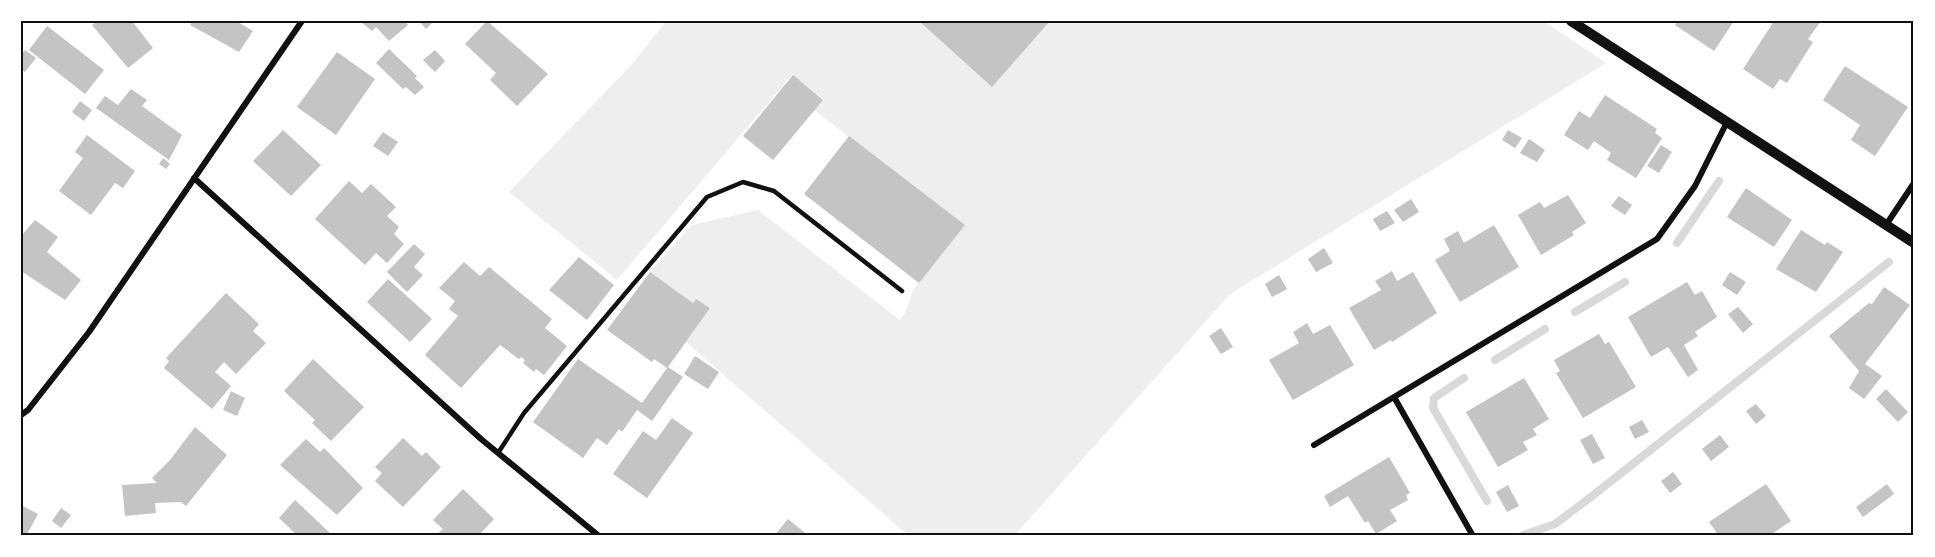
<svg xmlns="http://www.w3.org/2000/svg" width="1935" height="557" font-family="Lato,sans-serif">
	<rect width="100%" height="100%" fill="#fff"/>
	<path fill="#eee" d="M666,21H919L992,87L1050,21H1543L1606,63L1230,294L1014,536H909L686,342L710,308L696,299L693,303L650,272L692,225L758,210L900,320C908,309 907,308 911,296C915,281 953,240 964,225L814,110L823,99L792,75L617,280L509,192L634,62Z"/>
	<g fill="none" stroke-linecap="round" stroke-linejoin="round">
		<path stroke="#d9d9d9" stroke-width="8" d="M1677,243L1719,181
			M1575,312L1625,282
			M1495,360L1545,329
			M1464,378L1434,398L1433,408L1487,501
			M1523,535L1555,524L1587,500L1889,262"/>
	</g>
	<path fill="#c4c4c4" d="M97,21H132L153,48L128,68L92,25Z
		M193,21H236L253,31L239,52L190,25Z
		M360,21H405L408,25L389,41L376,27L372,31Z
		M419,21H434L426,29Z
		M487,21L548,74L517,106L490,80L496,73L465,44Z
		M919,21H1050L992,87Z
		M1678,21H1734L1714,51L1675,25Z
		M1774,21H1821L1808,39L1813,42L1787,83L1780,79L1773,89L1743,69Z
		M47,26L104,70L85,94L29,50Z
		M389,49L417,76L415,78L424,87L415,95L406,87L403,89L376,63Z
		M25,50L36,58L25,72L21,69V55Z
		M435,50L445,61L435,72L423,60Z
		M337,52L375,79L336,135L297,107Z
		M1845,66L1908,107L1875,156L1851,140L1860,125L1823,100Z
		M793,75L823,100L773,160L743,136Z
		M131,89L147,100L142,106L182,135L169,160L96,108L105,96L118,105Z
		M1605,95L1657,129L1655,133L1662,138L1636,178L1607,160L1611,153L1594,141L1588,150L1564,135L1579,111L1590,118Z
		M80,101L92,110L84,121L72,112Z
		M283,130L321,165L291,196L253,161Z
		M1508,130L1522,138L1515,148L1502,140Z
		M383,132L398,142L388,156L373,146Z
		M87,135L135,171L123,188L115,183L91,215L59,191L83,158L75,152Z
		M849,136L965,225L919,283L804,194Z
		M1529,139L1545,150L1537,162L1520,153Z
		M1661,145L1672,152L1659,173L1647,166Z
		M163,158L170,164L166,169L159,164Z
		M349,181L362,193L371,184L396,207L387,216L399,227L394,234L404,244L387,263L376,253L365,265L315,219Z
		M1746,188L1792,220L1774,247L1727,217Z
		M1568,195L1586,223L1572,232L1574,235L1541,255L1518,215L1540,202L1544,208Z
		M1619,196L1632,205L1625,215L1611,206Z
		M1411,199L1419,212L1403,222L1394,210Z
		M1387,211L1395,223L1380,231L1373,219Z
		M35,220L58,237L47,252L81,280L65,300L21,271V236Z
		M1494,225L1519,267L1460,302L1435,260L1450,251L1444,239L1458,231L1464,243Z
		M1801,230L1825,245L1827,242L1843,252L1816,292L1776,269Z
		M414,244L425,254L414,267L423,275L407,292L387,272Z
		M1324,248L1333,263L1316,272L1308,259Z
		M579,257L614,285L587,320L549,290Z
		M464,262L480,276L489,267L552,319L545,328L567,346L544,375L536,369L534,372L523,363L525,360L521,357L519,359L500,345L461,388L425,355L458,316L449,309L455,301L439,288Z
		M1392,271L1397,281L1413,272L1437,313L1392,342L1391,340L1374,350L1349,308L1381,290L1375,281Z
		M650,272L693,303L696,299L710,308L668,367L683,377L652,421L637,410L622,432L619,429L607,445L597,438L583,458L533,422L578,359L642,403L667,368L654,359L652,362L607,330Z
		M1730,272L1746,282L1737,295L1722,285Z
		M1279,275L1287,289L1272,297L1265,284Z
		M388,279L432,319L410,342L367,302Z
		M1687,282L1695,295L1702,291L1717,317L1695,332L1698,336L1684,345L1698,370L1688,377L1668,347L1651,357L1628,317Z
		M1884,287L1910,305L1865,364L1882,376L1864,399L1849,388L1859,371L1829,336L1869,303L1872,304Z
		M226,293L259,324L253,331L266,343L236,374L224,362L215,372L231,386L212,409L164,368L169,361L166,358Z
		M1738,307L1753,324L1743,333L1728,314Z
		M1307,323L1313,334L1330,325L1354,365L1293,400L1269,360L1299,343L1293,332Z
		M1221,328L1233,347L1221,354L1209,336Z
		M1599,334L1605,344L1609,342L1636,387L1583,418L1556,373L1560,371L1554,360Z
		M695,356L719,372L708,389L684,374Z
		M313,359L364,407L331,441L312,423L315,420L284,391Z
		M1524,378L1549,419L1533,429L1537,435L1523,442L1528,450L1498,467L1466,412Z
		M1886,389L1908,412L1898,422L1876,399Z
		M231,391L245,398L237,416L223,410Z
		M1756,404L1766,416L1756,424L1746,411Z
		M672,418L693,433L647,498L613,474L643,431L656,440Z
		M1642,420L1649,432L1635,439L1629,427Z
		M195,427L227,455L186,506L181,502L155,503L156,513L125,516L122,485L157,483L152,478L170,460Z
		M1592,434L1605,458L1593,464L1580,440Z
		M1720,435L1729,447L1711,461L1702,449Z
		M403,438L422,456L426,452L441,467L403,507L375,481L382,473L375,467Z
		M306,439L320,452L324,448L363,488L337,515L280,465Z
		M1389,457L1410,493L1406,495L1408,500L1390,510L1397,521L1376,534L1368,521L1365,523L1348,496L1330,507L1324,496Z
		M1673,472L1682,484L1670,493L1661,481Z
		M1766,484L1791,521L1769,536H1719L1709,522Z
		M1887,484L1894,494L1863,517L1856,507Z
		M1508,485L1519,506L1507,512L1496,492Z
		M463,489L494,519L478,536H435L443,529L433,520Z
		M295,500L313,517L333,536H298L279,518Z
		M23,506L38,514L26,536H21Z
		M61,508L71,515L61,528L52,521Z
		M788,519L809,536H774Z"/>
	<g fill="none" stroke-linecap="round" stroke-linejoin="round">
		<path stroke="#111" stroke-width="4.5" d="M498,453L524,413L707,197L743,182L774,191L902,291"/>
		<path stroke="#111" stroke-width="6" d="M194,178L481,439L599,536
			M1886,225L1914,183
			M1394,397L1473,536
			M21,415L28,410L89,332L302,21
			M1314,445L1657,239L1695,186L1727,122"/>
		<path stroke="#111" stroke-width="10" d="M1571,21L1914,243"/>
	</g>
	<rect width="1935" height="557" fill="none" stroke="#ffffff" stroke-width="45"/>
	<rect x="22" y="22" width="1890" height="512" fill="none" stroke="#111" stroke-width="2"/>
</svg>
